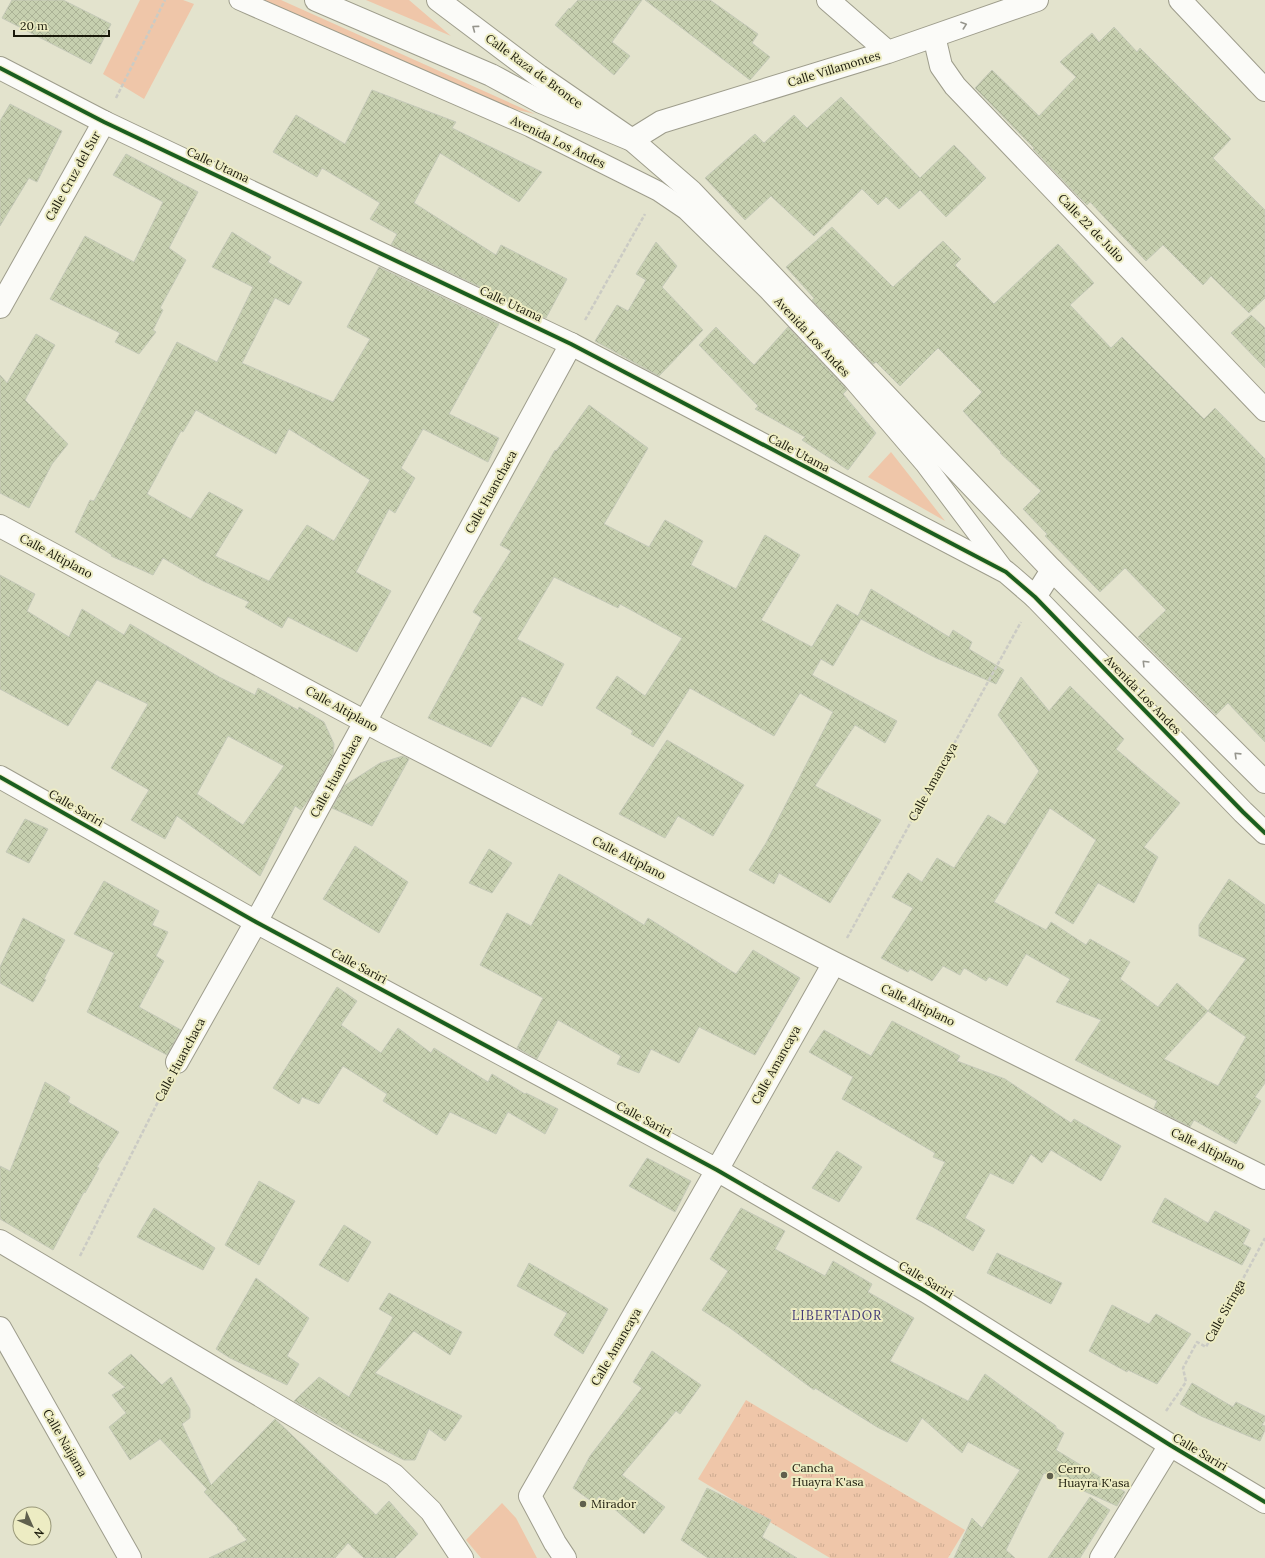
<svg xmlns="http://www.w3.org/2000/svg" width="1265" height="1558" font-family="Lora,serif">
	<defs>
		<pattern id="park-tufts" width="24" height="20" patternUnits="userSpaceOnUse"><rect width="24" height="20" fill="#efc6a9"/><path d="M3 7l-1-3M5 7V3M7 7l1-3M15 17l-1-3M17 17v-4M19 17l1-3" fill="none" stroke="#ccaa90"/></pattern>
		<pattern id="building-cross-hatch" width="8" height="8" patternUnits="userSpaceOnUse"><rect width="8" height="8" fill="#c6cfaf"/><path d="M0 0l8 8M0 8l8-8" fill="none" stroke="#aab195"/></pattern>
	</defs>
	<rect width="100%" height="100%" fill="#e3e3cd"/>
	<path fill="#efc6a9" d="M140,0H183L194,4L144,99L103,74Z
		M254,0H281L535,114L500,106Z
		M366,0H409L451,36Z
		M891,452L945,521L868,477Z
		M502,1503L516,1518L537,1558H481L466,1540Z"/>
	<path fill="url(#park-tufts)" d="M746,1400L965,1530L948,1558H830L698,1479Z"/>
	<path fill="url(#building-cross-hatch)" stroke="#c5c9b8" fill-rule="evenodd" d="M12,0H63L111,24L91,64L2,18Z
		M578,0H642L612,42L630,56L614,75L555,25L569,8L570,9Z
		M645,0H710L758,34L752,43L770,57L750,80Z
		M1114,27L1137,52L1140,48L1231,139L1213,158L1265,210V298L1249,313L1211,276L1203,285L1163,245L1146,261L1090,202L1087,205L1076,194L1033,149L1034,148L975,88L992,70L1039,116L1076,77L1060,62L1092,33L1099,42Z
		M372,90L456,122L452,128L542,172L519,202L440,153L414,203L496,255L501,245L567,279L546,318L391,245L397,234L370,219L380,203L322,168L317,177L273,152L296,115L345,144Z
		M841,97L920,178L954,145L986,178L946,217L920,190L899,209L886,197L878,205L862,189L814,236L771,196L745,220L705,178L755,134L764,143L794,115L807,128Z
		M10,104L62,131L37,182L29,178L0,226V121Z
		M126,154L198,192L169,248L186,260L160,308L163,310L153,330L156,332L139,354L115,342L120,333L50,299L85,236L134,262L163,202L113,175Z
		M832,227L893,287L943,241L961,259L955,265L994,304L1058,244L1094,283L1070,305L1111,348L1122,337L1204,419L1215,408L1265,459V742L1228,703L1216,715L1138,637L1166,610L1125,568L1100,592L1045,536L1047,534L1023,509L1041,491L1000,453L1001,452L963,411L982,392L938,348L900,386L876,362L873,364L812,300L814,298L786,267Z
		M232,232L271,257L268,262L302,282L289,305L275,298L242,363L333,402L370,339L347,327L379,267L499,324L449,414L499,438L488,462L423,429L401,468L415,478L395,513L389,509L356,572L391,591L357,652L288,617L282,628L245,607L249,602L203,581L163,558L153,575L111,556L112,555L75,532L90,500L94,501L177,342L217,362L253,287L212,267ZM196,410L276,454L289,429L370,480L334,541L307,525L269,581L215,556L243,510L209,492L191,519L147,494L181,431L183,432Z
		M656,242L677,266L662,287L703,330L659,376L595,341L617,305L628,311L646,280L636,274Z
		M1251,315L1265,328V368L1231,333Z
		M716,327L754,365L788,327L845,387L847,390L843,394L876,433L848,470L802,440L805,437L755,409L758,406L699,345Z
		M36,334L55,345L25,400L68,444L52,464L29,508L0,493V375L7,383Z
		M589,405L648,448L604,524L649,547L665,520L703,541L691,565L736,589L765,535L800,555L761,620L812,647L837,604L858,616L871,589L949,637L953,630L972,642L969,649L1004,670L996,684L936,658L861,619L833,666L821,659L812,675L897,721L885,743L855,725L815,786L881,820L830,903L779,873L774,884L749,870L766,843L833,712L800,693L774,736L690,688L653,747L631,734L633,731L596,708L617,676L645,696L682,638L620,604L618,608L554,577L517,639L564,664L542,706L522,696L491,747L428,718L482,618L473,612L511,551L500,545L555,450L556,451Z
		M0,575L35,594L27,611L69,637L82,609L124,635L130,624L219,677L255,695L258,688L298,710L299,707L324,722L334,744L333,755L310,798L301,810L295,806L260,876L177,816L165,839L131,820L149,790L111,768L148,704L97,680L68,726L0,689ZM228,736L284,766L243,825L197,794Z
		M1021,677L1049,711L1070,686L1124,739L1116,749L1180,803L1144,847L1158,857L1134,903L1098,883L1073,924L1055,913L1096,840L1050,808L994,902L1046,930L1051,922L1086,945L1090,939L1130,962L1120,979L1158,1007L1177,983L1208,1011L1246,959L1199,936V925L1229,879L1265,905V1083L1255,1097L1261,1101L1236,1144L1194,1120L1190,1127L1163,1113L1154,1108L1157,1101L1075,1060L1101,1020L1056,1002L1070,979L1026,954L1007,986L989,977L986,981L964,968L960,975L943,966L932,981L910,969L908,972L881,958L913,908L892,897L908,873L922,882L937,858L954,868L988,815L1005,825L1039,771L998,715ZM1208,1011L1246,1037L1218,1086L1164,1059Z
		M667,740L744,785L713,836L678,816L665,838L619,814Z
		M403,756L409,759L372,826L332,808L344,786L380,763Z
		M25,819L48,829L29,863L6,852Z
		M355,846L408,882L379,933L323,899Z
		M489,849L512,863L492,893L469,883Z
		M559,874L580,886L644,925L648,918L736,974L753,950L800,978L755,1055L699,1027L679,1063L651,1049L639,1073L617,1064L621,1056L558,1020L537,1059L517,1048L543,998L480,965L507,913L531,926Z
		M104,881L159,911L152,925L168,932L156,956L164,961L139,1007L181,1030L167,1055L87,1012L114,953L74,934Z
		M23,918L65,940L44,979L46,980L33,1002L0,983V967Z
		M337,987L357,1001L341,1025L381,1053L398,1028L431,1053L434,1048L488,1082L492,1074L525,1094L526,1093L558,1109L545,1134L508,1112L496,1134L450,1112L437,1135L383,1101L387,1094L343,1066L319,1104L302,1097L299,1104L273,1088Z
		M892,1021L960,1056L957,1061L1005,1079L1071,1123L1074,1119L1121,1146L1101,1181L1051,1150L1042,1163L1031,1154L1013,1184L990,1173L965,1218L985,1230L973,1251L933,1227L916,1219L945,1162L933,1157L935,1153L864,1111L842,1099L853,1077L809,1052L824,1030L871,1056Z
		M45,1082L70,1097L68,1102L119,1132L97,1167L99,1168L85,1193L84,1192L53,1250L0,1219V1166L10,1171Z
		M837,1151L862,1167L839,1202L812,1188Z
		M647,1158L691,1181L675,1212L629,1186Z
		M259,1181L295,1201L259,1265L225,1245Z
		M1165,1198L1208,1223L1215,1211L1250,1230L1243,1244L1251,1248L1242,1265L1152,1222Z
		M154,1208L215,1248L203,1270L137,1237Z
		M741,1208L785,1231L775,1249L825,1276L833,1261L872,1284L868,1292L914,1318L890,1361L968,1401L985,1374L1056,1426V1428L1064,1433L1056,1450L1125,1492L1117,1506L1044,1473L1006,1550L1015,1558H954L972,1518L982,1528L1020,1470L968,1442L962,1453L922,1418L907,1442L877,1427L815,1388L814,1390L730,1328L702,1310L728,1271L710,1259Z
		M344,1225L371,1242L348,1282L319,1265Z
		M997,1253L1062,1283L1051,1304L987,1273Z
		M529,1263L608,1309L583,1354L554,1335L567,1313L517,1286Z
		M256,1278L309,1318L287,1356L299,1364L287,1385L230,1358L216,1349Z
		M389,1293L462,1332L450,1355L414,1331L375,1373L462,1416L445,1441L429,1429L415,1460H404L355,1435L294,1401L319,1377L349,1397L393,1317L379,1309Z
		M1112,1305L1149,1324L1156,1314L1191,1334L1157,1384L1128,1370L1127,1372L1089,1351Z
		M652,1351L701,1385L680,1414L676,1411L622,1475L665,1507L644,1534L599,1496L594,1503L573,1488L590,1456L642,1388L633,1382Z
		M131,1354L162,1385L171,1377L190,1409V1418L182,1424L211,1485L275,1419L376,1515L389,1501L418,1534L395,1558H364L348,1543L335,1558H209L247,1540L237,1529L238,1528L204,1492L207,1489L160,1439L130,1460L109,1427L126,1413L112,1395L125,1387L108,1373Z
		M1192,1383L1233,1407L1236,1402L1265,1416V1420L1262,1425L1265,1426V1430L1260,1441L1201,1416L1180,1404Z
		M707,1488L771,1520L762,1537L797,1558H708L681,1540Z
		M1090,1497L1110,1510L1080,1558H1048Z"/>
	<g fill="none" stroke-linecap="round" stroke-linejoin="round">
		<g stroke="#9e9d8c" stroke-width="21">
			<path id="service" d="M239,0L530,127L658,191L686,210L768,290L853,380L925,464L1006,572"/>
		</g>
		<g stroke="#9e9d8c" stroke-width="24">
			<path id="minor" d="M438,0L539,76L632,140L661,122L888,52L1037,0
				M828,0L888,52
				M934,36L941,66L955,86L1265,410
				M0,307L104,122
				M0,526L386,733L834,963L1265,1178
				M1035,597L1052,570
				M0,777L256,922L717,1170L927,1292L1170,1445L1265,1502
				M177,1062L256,922L571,344
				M0,1241L394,1475L431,1511L462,1558
				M0,1328L130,1558
				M565,1558L555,1543L530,1496L717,1170L834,963
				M1101,1558L1170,1445"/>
		</g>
		<g stroke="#9e9d8c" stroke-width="24">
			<path id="tertiary" d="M316,0L491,75L541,102L632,140L691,191L1052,570L1265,782
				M1180,0L1265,90
				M0,68L104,122L571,344L1006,572L1035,597L1243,812L1265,833"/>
		</g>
		<path stroke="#cbcbc4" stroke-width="2.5" stroke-dasharray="4 2" stroke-linecap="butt" d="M116,98L165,0
			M585,320L645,214
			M847,938L1021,622
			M80,1256L166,1086
			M1166,1411L1186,1382L1183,1368L1197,1342L1206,1347L1265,1238"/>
		<use href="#service" stroke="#fbfbf8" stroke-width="19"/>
		<use href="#minor" stroke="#fbfbf8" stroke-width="22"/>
		<use href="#tertiary" stroke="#fbfbf8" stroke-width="22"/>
		<g stroke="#edecc3" stroke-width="6">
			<path id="cycleway" d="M0,68L104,122L571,344L1006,572L1035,597L1243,812L1265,833
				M0,777L256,922L717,1170L927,1292L1170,1445L1265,1502"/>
		</g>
		<use href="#cycleway" stroke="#1b5e20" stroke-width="4"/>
	</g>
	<defs><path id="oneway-chevron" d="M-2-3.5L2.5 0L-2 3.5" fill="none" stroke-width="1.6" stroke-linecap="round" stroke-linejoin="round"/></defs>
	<g stroke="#96958d">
		<use href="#oneway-chevron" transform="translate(964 25) rotate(-19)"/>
		<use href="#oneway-chevron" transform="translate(475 28) rotate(-143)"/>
		<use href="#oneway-chevron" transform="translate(1145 663) rotate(-135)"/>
		<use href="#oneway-chevron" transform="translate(1237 755) rotate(-136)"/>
	</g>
	<g fill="#60604e" stroke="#edecc3" stroke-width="1.5">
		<circle cx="784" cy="1475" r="4"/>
		<circle cx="1050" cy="1476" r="4"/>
		<circle cx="583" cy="1504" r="4"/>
	</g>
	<g text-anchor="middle" stroke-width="4" stroke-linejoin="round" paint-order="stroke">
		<g font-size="12" fill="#1a190a" stroke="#edecc3">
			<text transform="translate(834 69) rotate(-17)" y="4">Calle Villamontes</text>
			<text transform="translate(534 71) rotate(36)" y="4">Calle Raza de Bronce</text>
			<text transform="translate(558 142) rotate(26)" y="4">Avenida Los Andes</text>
			<text transform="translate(218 165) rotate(25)" y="4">Calle Utama</text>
			<text transform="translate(73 176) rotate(-61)" y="4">Calle Cruz del Sur</text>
			<text transform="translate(1091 228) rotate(46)" y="4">Calle 22 de Julio</text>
			<text transform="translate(511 304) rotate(25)" y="4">Calle Utama</text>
			<text transform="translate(812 337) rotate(47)" y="4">Avenida Los Andes</text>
			<text transform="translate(799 453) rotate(28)" y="4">Calle Utama</text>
			<text transform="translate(491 492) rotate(-61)" y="4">Calle Huanchaca</text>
			<text transform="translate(56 556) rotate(28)" y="4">Calle Altiplano</text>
			<text transform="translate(1143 695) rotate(46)" y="4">Avenida Los Andes</text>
			<text transform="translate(342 709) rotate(29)" y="4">Calle Altiplano</text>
			<text transform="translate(336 776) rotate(-61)" y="4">Calle Huanchaca</text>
			<text transform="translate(933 782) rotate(-61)" y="4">Calle Amancaya</text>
			<text transform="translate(76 808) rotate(30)" y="4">Calle Sariri</text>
			<text transform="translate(629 858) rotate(27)" y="4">Calle Altiplano</text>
			<text transform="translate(359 966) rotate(28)" y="4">Calle Sariri</text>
			<text transform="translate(918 1005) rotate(26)" y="4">Calle Altiplano</text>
			<text transform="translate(180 1060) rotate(-62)" y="4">Calle Huanchaca</text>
			<text transform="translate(776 1065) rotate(-61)" y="4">Calle Amancaya</text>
			<text transform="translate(644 1119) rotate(28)" y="4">Calle Sariri</text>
			<text transform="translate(1208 1149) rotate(26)" y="4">Calle Altiplano</text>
			<text transform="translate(926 1280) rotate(31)" y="4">Calle Sariri</text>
			<text transform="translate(1225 1311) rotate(-61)" y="4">Calle Siringa</text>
			<text transform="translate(616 1347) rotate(-60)" y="4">Calle Amancaya</text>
			<text transform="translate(65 1443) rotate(60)" y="4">Calle Naijama</text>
			<text transform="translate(1200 1452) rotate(31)" y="4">Calle Sariri</text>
		</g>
		<g font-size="12" fill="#1a190a" stroke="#edecc3" text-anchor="start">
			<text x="792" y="1472">Cancha<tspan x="792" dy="14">Huayra K'asa</tspan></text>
			<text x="1058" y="1473">Cerro<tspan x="1058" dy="14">Huayra K'asa</tspan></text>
			<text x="591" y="1508">Mirador</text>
		</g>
		<g font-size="13" letter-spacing="1" fill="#423a77" stroke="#edecc3">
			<text x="837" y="1320">LIBERTADOR</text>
		</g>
	</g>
	<g transform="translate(32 1526) rotate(135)"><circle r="19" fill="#edecc3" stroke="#999879"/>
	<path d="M0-3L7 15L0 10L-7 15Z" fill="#60604e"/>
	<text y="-6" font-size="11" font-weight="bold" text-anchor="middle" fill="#1a190a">N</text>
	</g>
	<path d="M14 30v6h95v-6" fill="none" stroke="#1a190a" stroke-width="2"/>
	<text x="20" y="30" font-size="12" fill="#1a190a" stroke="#edecc3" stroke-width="3" paint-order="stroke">20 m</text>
</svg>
